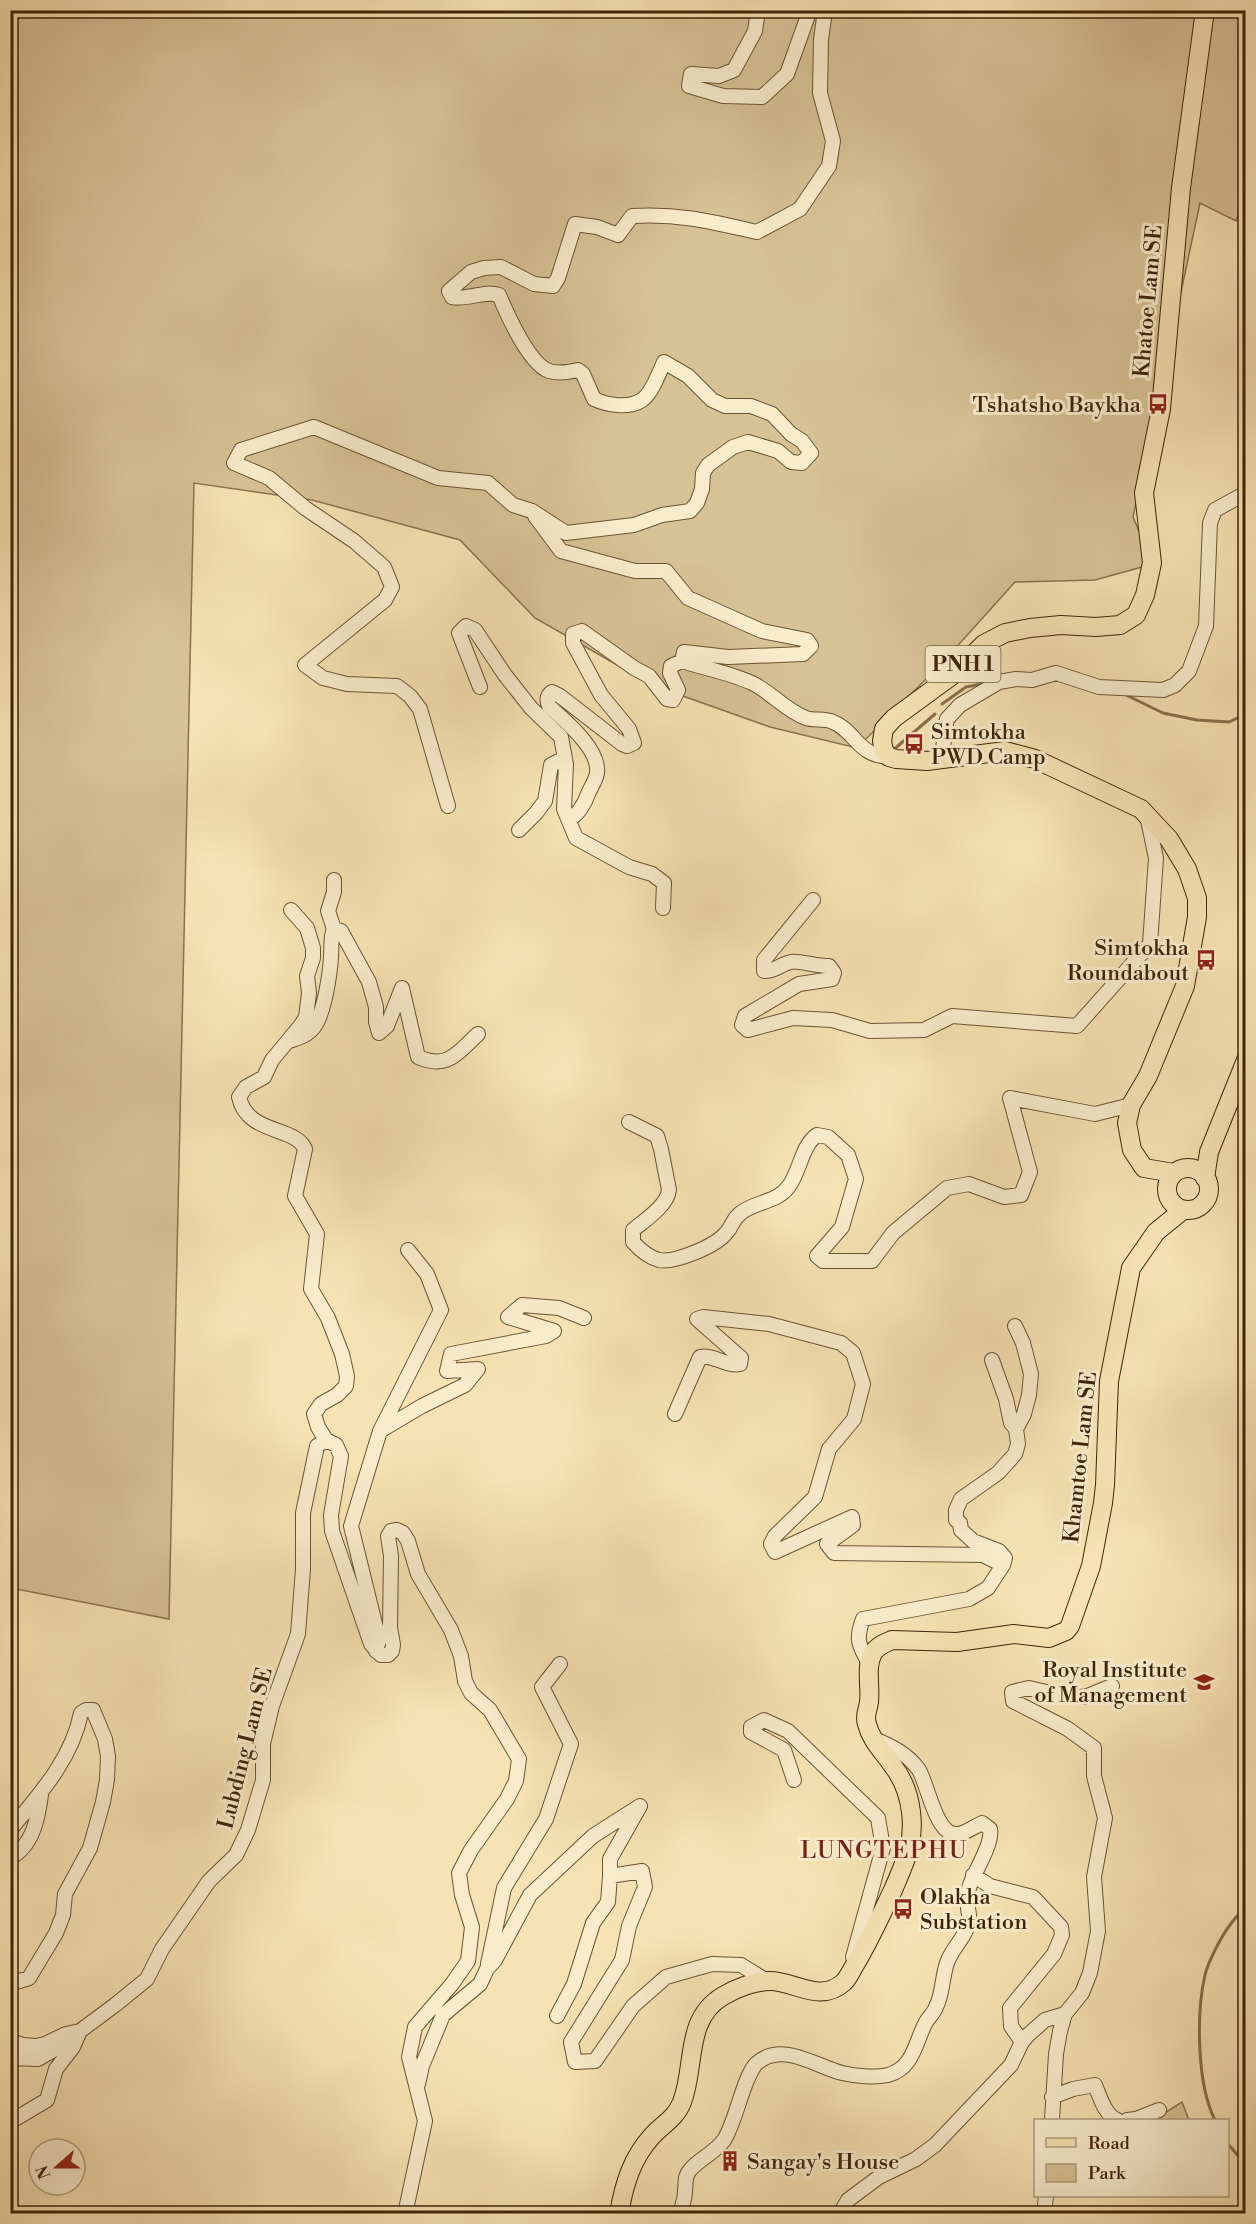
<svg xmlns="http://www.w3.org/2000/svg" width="1256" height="2224" font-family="'Libre Bodoni',serif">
	<rect width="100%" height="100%" fill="#f6e2b2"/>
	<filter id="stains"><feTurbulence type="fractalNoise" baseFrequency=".00333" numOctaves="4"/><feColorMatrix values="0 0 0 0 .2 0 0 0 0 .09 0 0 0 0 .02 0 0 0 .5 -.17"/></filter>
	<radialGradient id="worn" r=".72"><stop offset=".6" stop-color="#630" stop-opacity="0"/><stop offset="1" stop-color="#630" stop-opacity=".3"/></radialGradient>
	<path fill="#d7c295" stroke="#8a724e" stroke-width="1.5" d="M10,11H1245V196L1236,221L1200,203L1133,517L1153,564L1095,580L1015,582L943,662L857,748L770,727L652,685L535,618L460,540L312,500L194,483L169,1619L11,1588Z
		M1182,2102L1189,2120H1156L1155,2119Z"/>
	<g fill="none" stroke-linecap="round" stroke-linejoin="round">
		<path stroke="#876f4b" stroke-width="3" d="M1124,694L1163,713L1197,720L1229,722L1246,714
			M942,704L966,687L986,683
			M892,751L935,714
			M1215,2120C1197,2085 1196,2014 1205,1975C1208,1962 1222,1935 1230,1925C1234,1919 1240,1913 1246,1908
			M1228,2144L1246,2165"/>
		<g stroke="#6c5332" stroke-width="16">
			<path id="minor" d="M758,10L755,31L734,70L719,76L691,74L689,86L723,96L762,97L787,74L810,10
				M535,516L561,551L635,571H666L688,598L762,631L807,640L811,646L803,654L728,657L684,652L682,661C704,668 730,673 752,683C771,692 786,711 806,718C814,721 824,718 833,722C856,731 856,755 889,757
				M480,687L459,633L466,626L475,630L505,675L531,708L561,737L566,764L564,809L576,838L629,867L652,874L664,883L663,908
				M943,759L944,733L947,719L960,705L999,682L1016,679L1032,680L1056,673L1099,687L1163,690L1175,685L1189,671L1206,626L1210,523L1215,510L1246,493
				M448,806L420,709L410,696L397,686L347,684L323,678L305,665L385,600L392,587L384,567L354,541L305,508L269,478L234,463L241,450L314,427L438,478L488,483L513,505L532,511L566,533L634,525L662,515L690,511L697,503L702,489L703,473L708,465L733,447L748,442L778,451L791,462L802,463L811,453L802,441L791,434L772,414L751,406H725L712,400L688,376L664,362C659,373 652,393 642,400C628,409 607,405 594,399L583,374L578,370C569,372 558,374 549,371C529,364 507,314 499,295C484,290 469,300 452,297L449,291L471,272L484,268L501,267L534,284L553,286L558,278L575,224L597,227L618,235L632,216C678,213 713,222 757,232L800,209L829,166L833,141L820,93L821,40L825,10
				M568,819C577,817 585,803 588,794C591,787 596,780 597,773C600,749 565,721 549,706C547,701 546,696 552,692L560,696L622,744L627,746L634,743L629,729L601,695L573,643V634L582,631L634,668L649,676L667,699L673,700L678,690L670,673L671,666L682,661
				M519,830L536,813L545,801L551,765L561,760L566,764
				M813,900L764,960V971C774,972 781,964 791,962C798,960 818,967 829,966L834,973L832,979L799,984L745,1016L742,1025L748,1030L793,1018L832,1020L870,1031L924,1030L952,1016L1077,1026L1150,944L1156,858L1148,820L1145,815
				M291,910L307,928L313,948V958L307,976L309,993L306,1017L301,1025L272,1060L264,1077L246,1087L239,1097C247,1135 296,1126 305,1149L295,1196L317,1234L311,1289L328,1318L342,1354L347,1376L346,1386L337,1395L321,1404L314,1414L318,1427L326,1440
				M334,929L328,911L334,892V880
				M289,1041C299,1038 308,1035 314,1027C324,1014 330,974 331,957C332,948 330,937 334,929L341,931L369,982L376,1007V1022L379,1033L387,1026L402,988L418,1057C448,1070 457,1053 478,1034
				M629,1122L657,1136L661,1149L669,1190C667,1206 645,1220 633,1230V1242C640,1250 648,1257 659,1260C675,1263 716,1246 726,1233C734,1225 731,1220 742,1212C758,1201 778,1202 789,1186C800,1171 802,1145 817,1135L828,1137L848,1155L856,1179L842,1227L817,1256L823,1261H872L893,1233L947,1188L969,1184L1004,1197L1021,1195L1030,1172L1010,1098L1095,1114L1131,1105
				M992,1360L1006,1399L1011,1423L1016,1429
				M675,1414L700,1357C714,1354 726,1367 740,1364L741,1358L697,1319L703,1317L769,1324L841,1343L853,1353L863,1384L854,1419L829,1449L815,1497L775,1536L771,1544L775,1552L852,1517L853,1525L827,1544L834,1553L983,1555L1003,1565L988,1588L969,1599L863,1619C855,1640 859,1646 870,1665
				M380,1431L441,1310L427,1274L408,1250
				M1003,1565L1005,1558L999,1551L973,1541L961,1530L960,1523L956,1520V1510L961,1499L998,1473L1015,1454L1018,1444L1016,1429L1024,1414L1029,1395L1031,1374L1023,1343L1015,1326
				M376,1651L379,1640L351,1526L380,1431L422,1406L465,1385L478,1369L447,1371L451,1354L546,1336L554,1331L508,1317L522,1305L559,1308L584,1318
				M794,1780L784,1750L751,1732V1727L764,1720L788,1731L878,1818L883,1848L853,1957
				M10,1830C39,1795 72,1759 81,1713L86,1710H93L105,1739L108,1756L107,1780L103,1802L90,1848L65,1894L63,1915L56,1933L29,1978L10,1984
				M10,1858C33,1846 38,1818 41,1795
				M973,1875L990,1886L1033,1897L1061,1927L1062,1935L1054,1954L1010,2008L1011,2026L1022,2042
				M488,1964L504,1888L546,1819L571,1744L542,1687L560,1664
				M557,2016L574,1984L593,1923L608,1902L610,1876
				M10,2041L23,2045L35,2046L45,2044L66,2034L80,2031L115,2005L147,1979L162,1949L209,1881L236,1855L248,1830L263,1780V1744L272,1706L298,1634L303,1569V1513L317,1446L326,1440L336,1445L341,1456L331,1515L332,1531L371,1644L381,1655H388L392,1651L393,1645L390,1627L391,1556L388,1536L391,1531L397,1530L403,1533L408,1541L418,1574L451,1630L461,1656L465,1681L471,1693L490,1710L519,1759L516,1781L507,1799L471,1850L459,1873L462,1895L472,1927L468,1961L452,1984L415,2027L409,2057L425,2121L405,2214
				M10,2058L38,2059L64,2044
				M418,2084L422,2066L443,2015L480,1984L487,1969L495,1960L530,1895L593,1836L640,1806L610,1859V1876L642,1871L645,1887L629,1926L622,1960L571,2042L575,2062L595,2061L633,2006L666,1977L712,1964L741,1965L767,1981
				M1052,2097L1073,2089L1095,2085C1100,2097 1105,2115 1117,2120
				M1052,2120L1056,2054L1060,2031L1065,2014L1082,1993L1090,1973L1098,1931L1094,1877L1105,1818L1094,1776V1748L1068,1729L1013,1701L1012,1692L1029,1688L1059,1695L1085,1697L1112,1686
				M1127,2120L1136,2119L1159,2110
				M10,2122L47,2100L56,2069L73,2047L80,2031
				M680,2214C682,2206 685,2199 685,2191C686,2183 684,2177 690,2170C699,2159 716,2152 724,2140C736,2122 743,2078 756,2064C781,2040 817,2067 842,2073C855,2076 875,2078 888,2075C914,2068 915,2042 926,2022C929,2017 934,2013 936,2007C943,1994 942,1977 947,1963C952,1948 965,1938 969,1923C971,1913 964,1903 969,1888C974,1871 993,1845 990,1829L982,1823C975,1826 965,1834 957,1834C936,1836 928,1785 919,1770C908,1754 891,1746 874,1739
				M840,2214L848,2200L879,2177L916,2159L935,2145L1011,2065L1022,2042L1028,2035L1045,2020L1065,2014
				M1044,2214L1046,2196"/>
		</g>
		<g stroke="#3e2308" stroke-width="20">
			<path id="major" d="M1167 1189a21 21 0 1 1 42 0a21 21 0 1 1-42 0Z
				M1174,1173L1144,1168L1132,1150L1127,1123L1131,1105L1148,1076L1185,986L1197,917V898L1187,869L1169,839L1141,809L1035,759L1005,751L927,761L896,759L889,757L884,751L882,741L884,729L894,718L950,677L984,644L1005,633L1030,628L1061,625L1096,627L1120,625L1136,615L1145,595L1152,563L1144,493L1161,409L1181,188L1205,10
				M1205,1178L1209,1152L1246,1060
				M619,2214C624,2184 632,2158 652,2136C663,2124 676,2118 682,2102C696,2066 684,2019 723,1996C736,1988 755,1981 770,1981C795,1981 820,2004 844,1982C849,1977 852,1969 856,1963C870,1939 881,1915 893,1890C905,1862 915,1843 911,1812C909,1795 903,1779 893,1766C884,1752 871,1741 867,1724C864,1716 868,1710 869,1702C871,1687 865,1667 873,1653C877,1646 885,1643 892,1640L957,1642L1014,1634L1049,1638L1066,1631L1070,1626L1091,1566L1103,1503L1105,1485L1109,1381L1131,1268L1156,1232L1183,1210"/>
		</g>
		<use href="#minor" stroke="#f9eccd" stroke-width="14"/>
		<use href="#major" stroke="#f6e2b2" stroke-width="18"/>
	</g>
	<defs>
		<g id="bus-bare" transform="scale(1.62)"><path d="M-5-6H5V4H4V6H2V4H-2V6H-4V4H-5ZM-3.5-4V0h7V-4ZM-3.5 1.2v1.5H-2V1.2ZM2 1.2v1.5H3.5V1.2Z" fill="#8f2418" stroke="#f9eccd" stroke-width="2.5" paint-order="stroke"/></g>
		<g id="university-bare" transform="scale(1.62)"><path d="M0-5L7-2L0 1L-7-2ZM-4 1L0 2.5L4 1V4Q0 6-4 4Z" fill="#8f2418" stroke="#f9eccd" stroke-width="2.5" paint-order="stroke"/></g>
		<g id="building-bare" transform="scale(1.62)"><path d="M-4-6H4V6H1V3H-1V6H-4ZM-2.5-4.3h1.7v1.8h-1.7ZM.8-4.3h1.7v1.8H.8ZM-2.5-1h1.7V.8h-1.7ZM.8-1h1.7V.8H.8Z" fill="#8f2418" stroke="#f9eccd" stroke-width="2.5" paint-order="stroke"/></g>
	</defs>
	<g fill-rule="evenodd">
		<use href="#bus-bare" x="1158" y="404"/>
		<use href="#bus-bare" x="914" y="744"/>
		<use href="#bus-bare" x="1206" y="960"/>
		<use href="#university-bare" x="1204" y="1682"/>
		<use href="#bus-bare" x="903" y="1909"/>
		<use href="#building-bare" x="730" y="2161"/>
	</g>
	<g text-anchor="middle" stroke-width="6" stroke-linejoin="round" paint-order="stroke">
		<rect fill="#f9eccd" stroke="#765f43" stroke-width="1.5" x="925.5" y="646" width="75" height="36" rx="4.5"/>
		<g font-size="21" font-weight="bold" fill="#3e2308">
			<text x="963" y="671">PNH 1</text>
		</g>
		<g font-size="22" fill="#3e2308" stroke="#f9eccd">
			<text transform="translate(1147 301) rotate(-85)" y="8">Khatoe Lam SE</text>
			<text transform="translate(1079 1457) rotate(-84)" y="8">Khamtoe Lam SE</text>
			<text transform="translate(244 1748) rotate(-76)" y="8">Lubding Lam SE</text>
		</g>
		<g font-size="22" fill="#3e2308" stroke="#f9eccd" text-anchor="end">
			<text x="1141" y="412">Tshatsho Baykha</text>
			<text x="931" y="739" text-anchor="start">Simtokha<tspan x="931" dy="25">PWD Camp</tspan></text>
			<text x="1189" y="955">Simtokha<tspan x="1189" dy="25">Roundabout</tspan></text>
			<text x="1187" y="1677">Royal Institute<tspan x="1187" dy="25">of Management</tspan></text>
			<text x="920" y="1904" text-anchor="start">Olakha<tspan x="920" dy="25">Substation</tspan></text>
			<text x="747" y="2169" text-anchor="start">Sangay's House</text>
		</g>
		<g font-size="24" letter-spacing="1.5" fill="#7a1f14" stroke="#f9eccd">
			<text x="884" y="1858">LUNGTEPHU</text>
		</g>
	</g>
	<rect width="1256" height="2224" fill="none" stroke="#f6e2b2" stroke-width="36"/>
	<rect x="12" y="12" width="1232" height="2200" fill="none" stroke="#3e2308" stroke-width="3"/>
	<rect x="18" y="18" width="1220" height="2188" fill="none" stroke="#3e2308" stroke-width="1.5"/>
	<rect x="1034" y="2119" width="195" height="78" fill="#f9eccd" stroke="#ae9c7e" stroke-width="1.5"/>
	<rect x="1046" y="2138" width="30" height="9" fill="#f6e2b2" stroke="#ae9c7e" stroke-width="1.5"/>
	<text x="1088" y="2149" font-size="18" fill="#3e2308">Road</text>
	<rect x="1046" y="2164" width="30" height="18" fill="#d7c295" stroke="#ae9c7e" stroke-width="1.5"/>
	<text x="1088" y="2179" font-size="18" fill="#3e2308">Park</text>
	<g transform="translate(57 2167) rotate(249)"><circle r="28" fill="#f9eccd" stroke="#ae9c7e" stroke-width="1.5"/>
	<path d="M0-4.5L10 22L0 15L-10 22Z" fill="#8f2418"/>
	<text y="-9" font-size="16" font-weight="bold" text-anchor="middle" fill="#3e2308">N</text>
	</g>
	<rect width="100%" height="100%" filter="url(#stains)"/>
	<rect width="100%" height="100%" fill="url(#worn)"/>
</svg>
